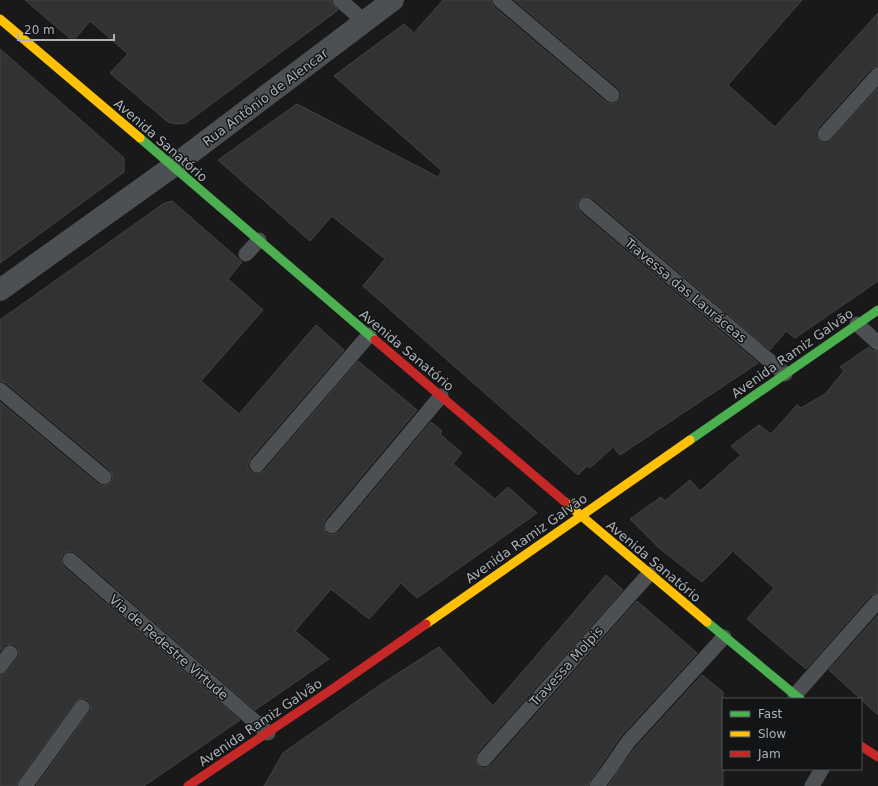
<svg xmlns="http://www.w3.org/2000/svg" width="878" height="786" font-family="'DejaVu Sans',sans-serif">
	<rect width="100%" height="100%" fill="#191919"/>
	<path fill="#323233" stroke="#414445" d="M25,0H331L332,3L338,10L190,120L186,123L176,124L168,122L110,73L128,54L90,21L73,41Z
		M443,0H491L494,7L606,102L611,104L615,103L619,100L621,97V92L618,88L514,0H802L728,85L775,127L878,13V66L871,69L818,128L816,133V136L819,140L823,143H827L831,140L878,88V281L795,338L786,331L770,350L592,198L587,196L583,197L579,200L577,204L578,208L580,212L758,363L620,455L613,447L590,468L587,466L578,475L363,286L385,259L332,216L310,241L218,160L297,104L438,177L442,171L334,76L404,24L414,33Z
		M0,49L124,158V172L0,263Z
		M172,201L242,262L228,279L263,310L201,381L239,414L316,325L344,350L250,459L248,464V468L251,472L256,474L260,473L264,471L358,361L417,410L325,520L323,525L324,529L326,533L331,535L335,534L339,532L431,422L442,431L440,434L462,453L453,464L495,499L508,487L537,513L417,598L401,583L369,619L331,589L295,631L329,659L255,710L76,553L71,551L67,552L63,554L61,559L62,563L64,567L240,720L144,786H36L89,712L91,708L90,704L88,700L83,698L79,699L75,702L18,781L16,786H0V675L7,671L17,658L19,654L18,650L16,646L12,644L6,645L0,651V402L98,484L103,486L107,485L111,482L113,478L112,474L110,470L6,383L0,381V320L163,204Z
		M869,347L872,350L878,352V592L871,595L806,669L747,619L774,588L733,551L702,582L659,548L630,519L661,497L665,501L690,480L700,491L741,455L731,446L759,425L771,434L797,405L801,408L825,394L844,371L840,367Z
		M606,575L623,590L477,753L475,758L476,762L478,765L482,768H486L491,765L637,601L697,653L621,736L590,781L588,786H264L283,753L380,685L439,647L493,706Z
		M878,615V715L829,670Z
		M702,675L723,692V786H608L635,748Z"/>
	<g fill="none" stroke-linecap="round" stroke-linejoin="round">
		<path stroke="#4d5052" stroke-width="15" d="M340,0L365,22
			M500,0L612,95
			M825,134L878,75
			M586,205L785,374
			M246,254L259,240
			M857,324L878,343
			M0,390L104,477
			M257,465L369,335
			M332,526L441,396
			M70,560L268,733
			M0,666L10,653
			M795,695L878,601
			M484,759L649,574
			M25,786L82,707
			M597,786L611,767L628,742L724,637
			M812,786L822,769"/>
		<path stroke="#4d5052" stroke-width="22" d="M0,290L172,167L393,0"/>
		<path stroke="#4caf50" stroke-width="9" d="M140,138L375,340
			M690,440L878,310
			M707,622L800,699"/>
		<path stroke="#ffc107" stroke-width="9" d="M0,19L140,138
			M565,502L707,622
			M426,624L690,440"/>
		<path stroke="#c62828" stroke-width="9" d="M375,340L565,502
			M861,746L878,757
			M188,786L331,690L426,624"/>
	</g>
	<g text-anchor="middle" stroke-width="3" stroke-linejoin="round" paint-order="stroke">
		<g font-size="13" fill="#abb2ba" stroke="#131415">
			<text transform="translate(265 97) rotate(-37)" y="5">Rua Antônio de Alencar</text>
			<text transform="translate(161 140) rotate(41)" y="5">Avenida Sanatório</text>
			<text transform="translate(686 290) rotate(40)" y="5">Travessa das Lauráceas</text>
			<text transform="translate(407 350) rotate(40)" y="5">Avenida Sanatório</text>
			<text transform="translate(792 353) rotate(-35)" y="5">Avenida Ramiz Galvão</text>
			<text transform="translate(526 538) rotate(-35)" y="5">Avenida Ramiz Galvão</text>
			<text transform="translate(654 561) rotate(40)" y="5">Avenida Sanatório</text>
			<text transform="translate(169 647) rotate(41)" y="5">Via de Pedestre Virtude</text>
			<text transform="translate(566 666) rotate(-48)" y="5">Travessa Molpis</text>
			<text transform="translate(260 722) rotate(-34)" y="5">Avenida Ramiz Galvão</text>
		</g>
	</g>
	<rect x="722" y="698" width="140" height="72" fill="#131415" stroke="#505357"/>
	<rect x="730" y="711" width="20" height="6" fill="#4caf50" stroke="#505357"/>
	<text x="758" y="718" font-size="12" fill="#abb2ba">Fast</text>
	<rect x="730" y="731" width="20" height="6" fill="#ffc107" stroke="#505357"/>
	<text x="758" y="738" font-size="12" fill="#abb2ba">Slow</text>
	<rect x="730" y="751" width="20" height="6" fill="#c62828" stroke="#505357"/>
	<text x="758" y="758" font-size="12" fill="#abb2ba">Jam</text>
	<path d="M18 34v6h96v-6" fill="none" stroke="#abb2ba" stroke-width="2"/>
	<text x="24" y="34" font-size="12" fill="#abb2ba" stroke="#131415" stroke-width="3" paint-order="stroke">20 m</text>
</svg>
